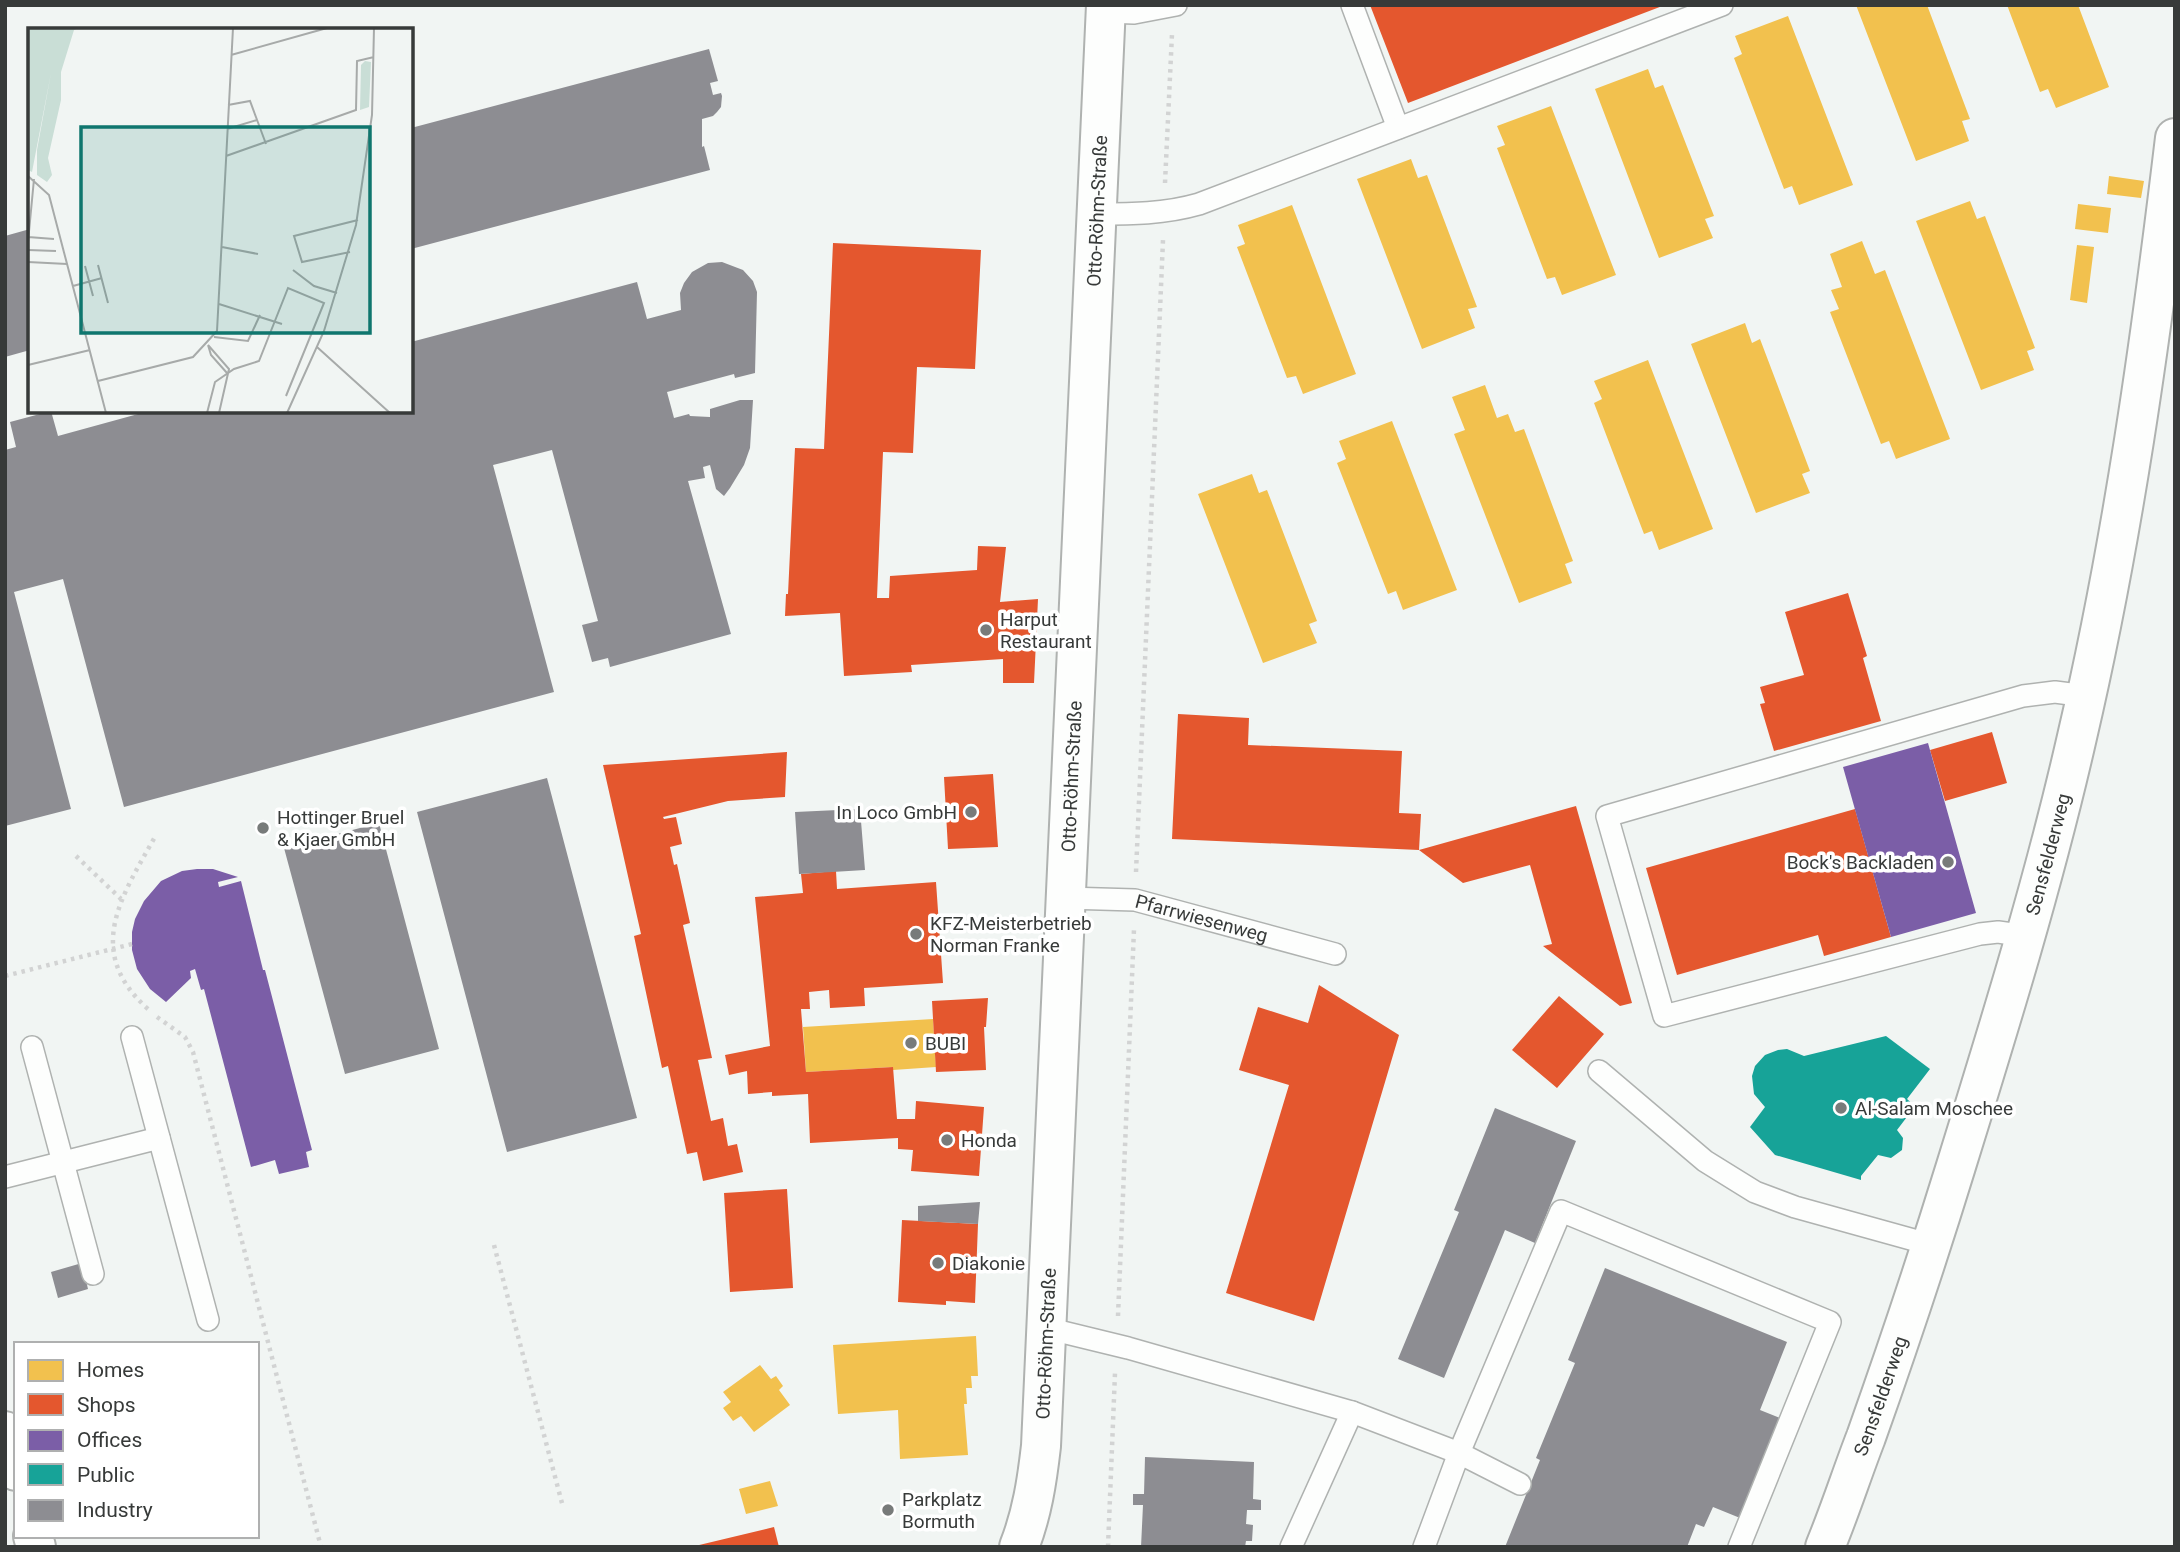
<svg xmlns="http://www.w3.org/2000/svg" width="2180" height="1552" font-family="Roboto,sans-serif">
	<rect width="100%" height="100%" fill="#f1f5f3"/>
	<path fill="#f2c14e" d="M1856,5H1927L1970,119L1962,121L1969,141L1916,161Z
		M2007,5H2078L2109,87L2056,108L2048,89L2040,92Z
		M1788,16L1853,185L1799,205L1792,186L1784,189L1734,58L1742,54L1735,36Z
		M1648,69L1655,88L1663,85L1714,216L1705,219L1713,238L1659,258L1595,89Z
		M1551,106L1616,275L1562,295L1555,277L1547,279L1497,148L1505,145L1497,126Z
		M1411,159L1418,178L1427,175L1477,307L1468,309L1475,328L1422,349L1357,179Z
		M2109,176L2144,181L2141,198L2107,194Z
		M1970,201L1977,219L1985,216L2035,348L2027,351L2034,370L1981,390L1916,221Z
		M2078,204L2111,208L2108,233L2075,229Z
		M1292,205L1356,374L1303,394L1296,376L1287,378L1237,247L1245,244L1238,225Z
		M1862,241L1875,274L1885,270L1950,439L1896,459L1889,441L1881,444L1830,312L1839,309L1831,290L1842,287L1830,254Z
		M2077,245L2094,247L2087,303L2070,300Z
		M1745,323L1752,343L1760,339L1810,471L1802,474L1810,493L1756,513L1691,344Z
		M1648,360L1713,529L1659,550L1652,531L1644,534L1594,403L1602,399L1594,381Z
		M1485,385L1497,418L1508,414L1515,432L1524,429L1573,561L1565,564L1572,583L1519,603L1454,434L1465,430L1452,397Z
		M1392,421L1457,590L1403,610L1396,591L1388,594L1337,463L1346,459L1339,441Z
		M1252,474L1259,493L1267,490L1317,621L1309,624L1317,643L1263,663L1198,494Z
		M933,1019L936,1067L893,1070V1067L806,1072L803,1027Z
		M976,1336L978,1376H971L972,1388H966L967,1404H964L968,1455L900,1459L898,1410L838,1414L833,1345Z
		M760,1365L771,1379L776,1376L783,1386L779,1390L790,1405L754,1432L741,1416L733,1421L723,1408L731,1402L723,1392Z
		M770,1481L778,1506L746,1514L739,1489Z"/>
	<path fill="#e4572e" d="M1370,5H1665L1408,103Z
		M833,243L981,250L975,369L917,367L913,453L883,452L877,598H889L890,576L977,570L978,546L1006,547L1000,602L1038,599L1034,683H1003V659L911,665L912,672L844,676L840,613L785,616L786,594H788L795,448L824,449Z
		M1848,593L1867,656L1863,658L1881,721L1774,751L1760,704L1765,703L1760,687L1804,675L1785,612Z
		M1178,714L1249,718L1248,745L1402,751L1399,813L1421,814L1419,850L1172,839Z
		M1992,732L2007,783L1945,801L1930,750Z
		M787,752L785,797L728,801L663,817L664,819L676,817L682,844L670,847L674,865L677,864L690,923L683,925L712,1058L698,1060L711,1121L723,1118L728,1146L737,1144L743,1172L703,1181L697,1152L687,1154L668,1066L662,1068L634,936L641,934L603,765Z
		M993,774L998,847L948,849L944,777Z
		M1576,806L1632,1003L1620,1006L1543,946L1552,944L1530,865L1463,883L1419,850Z
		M1855,809L1891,937L1824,956L1818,935L1677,975L1646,868Z
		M836,871L837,889L936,882L943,983L864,988L865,1006L830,1008L829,990L809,992L810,1009H801L806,1072L893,1067L897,1119H915L916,1101L984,1107L979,1176L911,1171L913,1150L898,1149V1138L810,1143L808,1094L772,1096V1092L748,1094L747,1071L729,1075L725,1055L770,1046L755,897L803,893L801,874Z
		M1319,985L1399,1035L1314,1321L1226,1293L1289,1085L1239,1070L1258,1007L1308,1023Z
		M1559,996L1604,1034L1557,1088L1512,1050Z
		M988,998L986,1027H984L986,1070L936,1072L932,1001Z
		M787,1189L793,1288L730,1292L724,1193Z
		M902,1220L978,1224L975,1303L946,1301V1305L898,1302Z
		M774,1527L779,1547H695V1546Z"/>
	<path fill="#7b5ea7" d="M1928,743L1976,913L1891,937L1843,767Z
		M197,869H213L238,877L218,882L219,887L241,881L263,970H265L312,1150L306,1152L309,1167L279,1174L275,1160L251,1167L204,989L201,990L195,969L190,971L191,978L166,1002L150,989L137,969L132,950V932L135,919L144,901L161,881L182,871Z"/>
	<path fill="#17a398" d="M1886,1036L1930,1069L1907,1099L1917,1108L1913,1109L1897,1130L1903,1138L1902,1150L1891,1158L1878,1155L1861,1176V1180L1775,1155L1750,1127L1765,1107L1754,1094L1752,1076L1755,1066L1765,1055L1778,1050L1787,1049L1804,1056Z"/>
	<path fill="#8d8d92" d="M709,49L718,81L710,83L713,95L721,93L722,96L721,107L717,112L713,116L702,119V147L704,146L710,170L411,249V128Z
		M30,229V350L5,357V236Z
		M722,262L743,270L753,281L757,292L755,373L735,378L734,374L667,392L674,418L689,414L690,416L710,417V409L740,400H753L750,448L744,465L730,488L724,496L716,489L710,465L703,467L705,478L688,481L731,634L610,667L608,658L592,662L582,625L598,621L552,450L493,465L554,692L124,807L63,579L14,592L71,809L5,826V450L16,447L10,422L51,411L58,436L149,411H411V342L637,282L647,319L681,310L680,293L684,283L692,272L708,263Z
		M547,778L637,1118L507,1152L417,812Z
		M860,809L865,870L799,874L795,812Z
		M379,823L439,1049L345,1074L284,848Z
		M1495,1108L1576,1141L1535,1243L1505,1230L1444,1378L1398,1359L1459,1212L1454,1210Z
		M980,1202L978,1224L918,1221V1206Z
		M82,1263L88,1289L58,1298L51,1272Z
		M1605,1268L1787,1342L1760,1410L1785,1420L1745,1520L1713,1507L1704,1527L1696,1524L1687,1547H1505L1540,1460L1536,1458L1575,1363L1568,1360Z
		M1145,1457L1254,1462L1253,1499L1261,1500V1510H1247L1246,1524L1253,1525L1252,1541H1246L1245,1547H1141L1143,1505H1133V1494H1144Z"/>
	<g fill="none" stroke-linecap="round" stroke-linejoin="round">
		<g stroke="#afb2b0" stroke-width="24">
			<g id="service">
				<path d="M1352,5L1398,128"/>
				<path d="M1106,12L1134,13L1176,5"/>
				<path d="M1096,214C1132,214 1164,214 1199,204L1722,5"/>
				<path id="s1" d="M1066,898L1135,900L1335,954"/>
				<path d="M2027,936L1998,932L1980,934L1664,1016L1607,816L2023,696L2055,692L2086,696"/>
				<path d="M132,1037L208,1320"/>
				<path d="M32,1047L93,1274"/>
				<path d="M1599,1071L1705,1161L1755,1192L1795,1207L1932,1245"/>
				<path d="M5,1177L159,1138"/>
				<path d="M1046,1328L1128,1348L1352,1412L1459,1453L1520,1484"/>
				<path d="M1291,1547L1352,1412"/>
				<path d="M1424,1547L1459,1453L1561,1211L1830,1322L1739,1547"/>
			</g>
		</g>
		<g stroke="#afb2b0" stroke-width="42">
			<g id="minor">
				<path d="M5,1431L16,1471"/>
				<path d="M33,1536L36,1547"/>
				<path id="s2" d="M1825,1547C1840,1511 1852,1473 1866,1437C1898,1347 1928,1257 1956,1166C2000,1024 2044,882 2077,737C2123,540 2151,339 2175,138"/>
			</g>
		</g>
		<g stroke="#afb2b0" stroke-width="42">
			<g id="tertiary">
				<path id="s3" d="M1019,1547C1032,1514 1037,1481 1041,1446L1106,5"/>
			</g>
		</g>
		<path stroke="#d2d3d3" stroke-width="4.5" stroke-dasharray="3.5 5" stroke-linecap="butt" d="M1165,183L1172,34
			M76,856L121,899
			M1136,872L1163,240
			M5,976L132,944
			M148,1009C83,951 122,896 156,835
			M157,1017L185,1037L193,1052L321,1547
			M494,1245L563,1507
			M1118,1316L1134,929
			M1108,1547L1115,1373"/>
		<use href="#service" stroke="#fdfefd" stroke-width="21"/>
		<use href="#minor" stroke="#fdfefd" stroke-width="38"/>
		<use href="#tertiary" stroke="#fdfefd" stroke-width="38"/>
	</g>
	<g fill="#787b7a" stroke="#fff" stroke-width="2.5">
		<circle cx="986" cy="630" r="7"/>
		<circle cx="971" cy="812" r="7"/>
		<circle cx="263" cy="828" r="7"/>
		<circle cx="1948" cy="862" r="7"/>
		<circle cx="916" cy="934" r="7"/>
		<circle cx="911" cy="1043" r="7"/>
		<circle cx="1841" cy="1108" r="7"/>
		<circle cx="947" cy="1140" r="7"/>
		<circle cx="938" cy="1263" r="7"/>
		<circle cx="888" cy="1510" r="7"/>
	</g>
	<g text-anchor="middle" stroke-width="7" stroke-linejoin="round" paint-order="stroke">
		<g font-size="19" fill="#373a39" stroke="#fff">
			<text dy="7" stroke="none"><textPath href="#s3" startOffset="1340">Otto-Röhm-Straße</textPath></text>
			<text dy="7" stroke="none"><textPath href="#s3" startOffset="774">Otto-Röhm-Straße</textPath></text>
			<text dy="7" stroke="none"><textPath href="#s2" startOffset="728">Sensfelderweg</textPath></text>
			<text dy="7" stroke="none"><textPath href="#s1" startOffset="138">Pfarrwiesenweg</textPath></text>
			<text dy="7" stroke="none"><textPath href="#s3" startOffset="206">Otto-Röhm-Straße</textPath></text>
			<text dy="7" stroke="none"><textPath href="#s2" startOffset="161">Sensfelderweg</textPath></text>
		</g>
		<g font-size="19" fill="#373a39" stroke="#fff" text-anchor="start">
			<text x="1000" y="626">Harput<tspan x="1000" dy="22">Restaurant</tspan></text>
			<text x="957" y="819" text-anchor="end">In Loco GmbH</text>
			<text x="277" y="824">Hottinger Bruel<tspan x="277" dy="22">&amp; Kjaer GmbH</tspan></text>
			<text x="1934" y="869" text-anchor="end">Bock's Backladen</text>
			<text x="930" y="930">KFZ-Meisterbetrieb<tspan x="930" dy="22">Norman Franke</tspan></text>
			<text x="925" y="1050">BUBI</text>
			<text x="1855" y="1115">Al-Salam Moschee</text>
			<text x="961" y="1147">Honda</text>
			<text x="952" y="1270">Diakonie</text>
			<text x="902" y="1506">Parkplatz<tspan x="902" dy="22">Bormuth</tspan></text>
		</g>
	</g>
	<g transform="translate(28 28)">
		<rect width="385" height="385" fill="#f1f5f3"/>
		<path d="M0,0H51L46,2L33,44V72L20,130L24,147L19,154L9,147V122L23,45L4,144L0,142ZM337,33L343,34L341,79L332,82L333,37Z" fill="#c9ded6"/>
		<path fill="none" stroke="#a7aaa9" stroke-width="2" d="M203,27L299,0M200,77L222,73L238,116M199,101L229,92M198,128L328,82L329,33L346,29M0,148L21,167L78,385M0,209L26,211M0,214L6,151M194,219L230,226M0,222L28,223M322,224L274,234L266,208L330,192M0,234L39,236M70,237L80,275M57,238L65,268M265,242L286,258L309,265M45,258L74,250M191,276L254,296M186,309L220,313L232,287M180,317L201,341L191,385M180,317L183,327L199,345M289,319L362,385M0,337L62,322M70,353L165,329L189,303L205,0M179,385L187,354L206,341L231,333L260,260L296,275L258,368M259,385L296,303L328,197L344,87L346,0"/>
		<path fill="#0f766e" fill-opacity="0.15" stroke="#0f766e" stroke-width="3.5" d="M53,99H342V305H53Z"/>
		<rect width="385" height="385" fill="none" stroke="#373a39" stroke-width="3.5"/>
	</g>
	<rect width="2180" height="1552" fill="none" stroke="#373a39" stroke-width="14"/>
	<rect x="14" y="1342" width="245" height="196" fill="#ffffff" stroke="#afb0b0" stroke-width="2"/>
	<rect x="28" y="1360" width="35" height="21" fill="#f2c14e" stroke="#afb0b0" stroke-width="2"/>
	<text x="77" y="1377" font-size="21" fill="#373a39">Homes</text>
	<rect x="28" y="1394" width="35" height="21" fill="#e4572e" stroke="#afb0b0" stroke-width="2"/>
	<text x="77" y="1412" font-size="21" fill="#373a39">Shops</text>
	<rect x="28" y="1430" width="35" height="21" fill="#7b5ea7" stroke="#afb0b0" stroke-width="2"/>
	<text x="77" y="1447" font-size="21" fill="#373a39">Offices</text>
	<rect x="28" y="1464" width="35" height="21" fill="#17a398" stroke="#afb0b0" stroke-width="2"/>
	<text x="77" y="1482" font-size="21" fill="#373a39">Public</text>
	<rect x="28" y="1500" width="35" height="21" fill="#8d8d92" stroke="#afb0b0" stroke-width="2"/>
	<text x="77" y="1517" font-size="21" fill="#373a39">Industry</text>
</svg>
